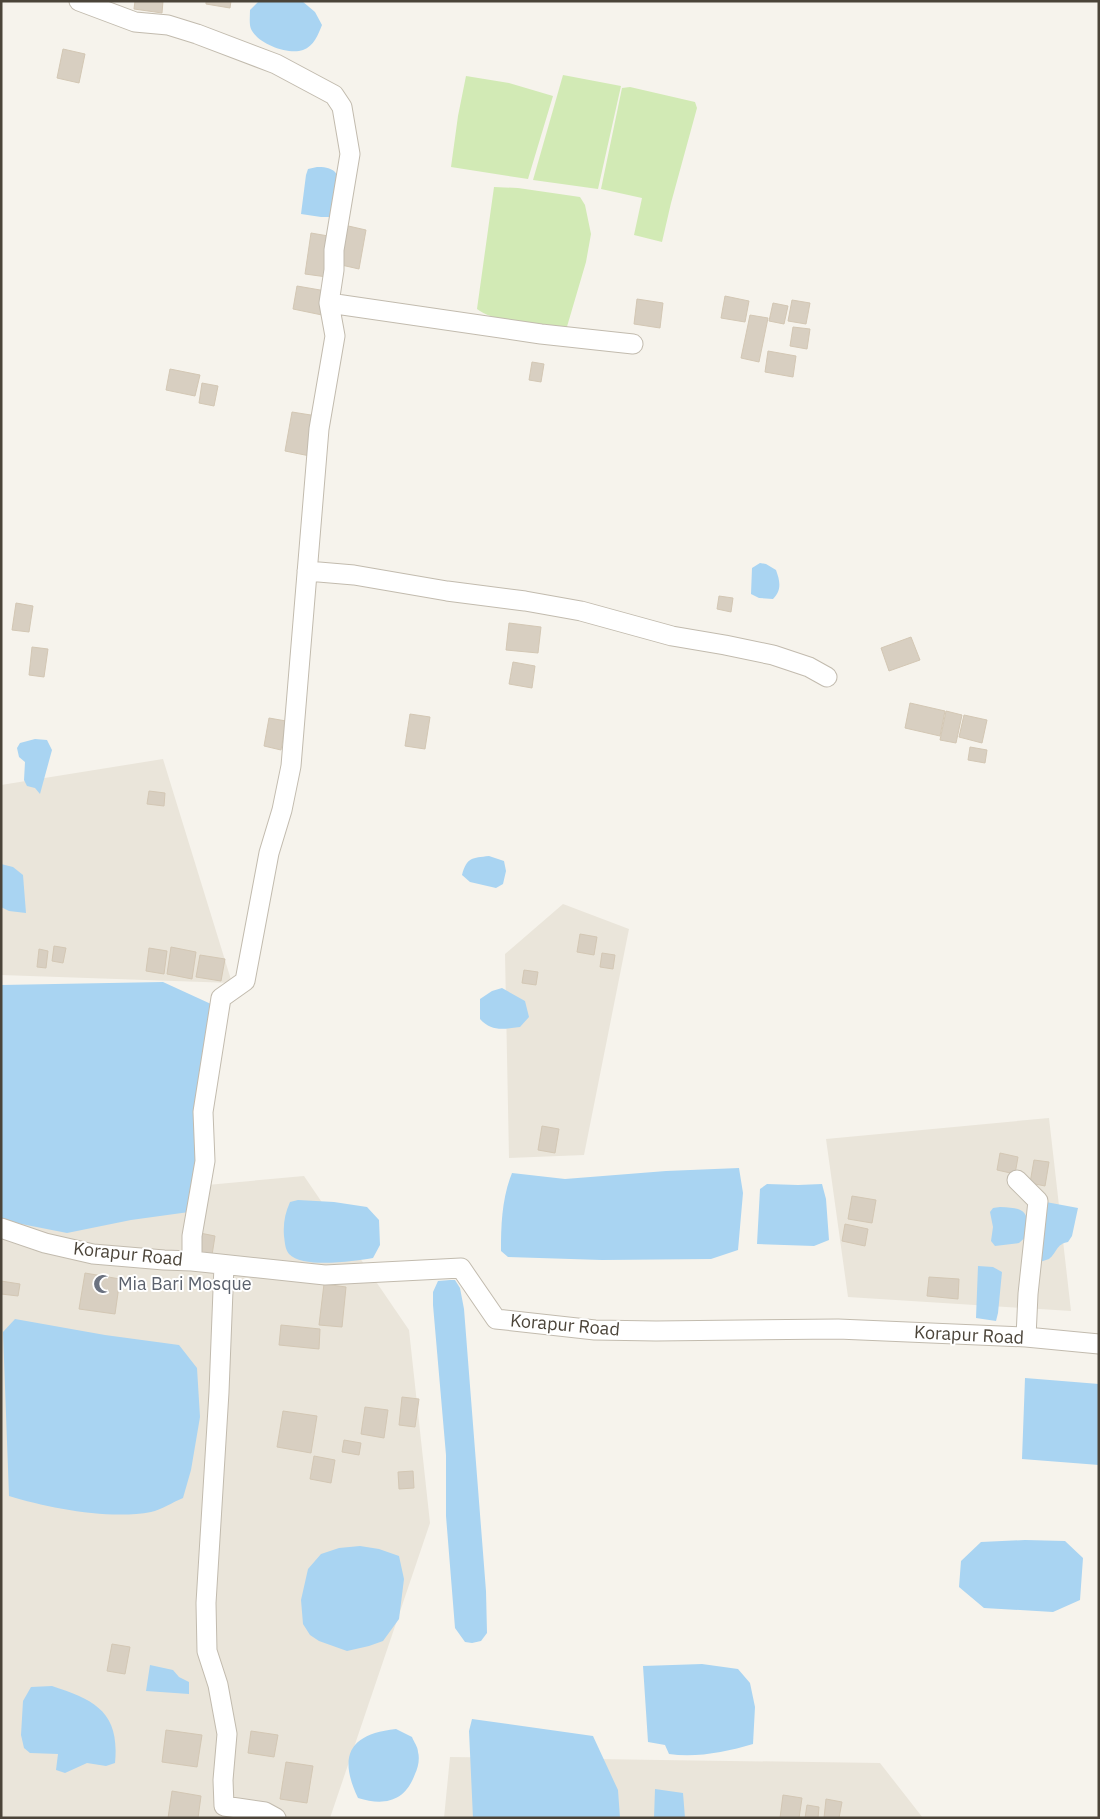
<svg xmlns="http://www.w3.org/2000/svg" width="1100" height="1819" font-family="'IBM Plex Sans',sans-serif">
	<rect width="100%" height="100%" fill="#f6f3ec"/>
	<path fill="#eae5da" d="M163,759L232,983L1,975V785Z
		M563,904L629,929L584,1155L509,1158L505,954Z
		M1049,1118L1071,1311L848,1297L826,1139Z
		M304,1176L409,1330L430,1523L330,1818H1V1204Z
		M450,1757L880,1763L923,1818H444Z"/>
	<path fill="#d2eab5" d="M563,75L621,86L598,189L533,180Z
		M466,76L509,83L553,96L528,179L451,167L458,116Z
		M630,87L695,102L697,108L671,203L662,242L634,235L642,198L601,189L622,88Z
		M494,187L518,188L580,197L585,205L591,234L586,262L566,330C542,326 495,323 477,309Z"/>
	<path fill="#a9d4f2" d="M259,1H302L315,12L322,25C318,35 314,46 303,50C288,55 258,44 251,29C249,24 250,16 250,10Z
		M317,167C351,166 336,195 332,217H321L301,214L306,175L308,169Z
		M760,563L766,564L776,570C780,581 782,590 773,599L759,598L751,594L752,568Z
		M35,739L47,740L52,750L40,794L35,788L27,786L24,780L25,762L19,757L17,748L20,743Z
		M489,856L504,861L506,871L503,884L496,888L470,882L462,875C467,857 472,858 489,856Z
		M1,864L13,867L23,875L26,913L9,911L1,907Z
		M163,982L211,1004L202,1058L198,1161L189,1212L131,1220L67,1233L1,1220V985Z
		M502,988L525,1001L529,1017L520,1027C503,1029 492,1032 480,1019V999L492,991Z
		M739,1168L743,1193L738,1250L711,1259L602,1260L508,1257L501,1251C501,1224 502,1198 512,1173L565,1179L666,1171Z
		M767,1184L798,1185L822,1184L826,1199L829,1240L814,1246L757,1244L760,1189Z
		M298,1200L334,1202L367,1207L379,1220L380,1245L373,1258C355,1261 303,1269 289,1254C285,1249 285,1243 284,1236C283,1224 285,1213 290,1202Z
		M1046,1202L1078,1208L1072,1236L1068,1242C1056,1244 1057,1253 1049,1259C1046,1260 1043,1261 1040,1262Z
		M1000,1207C1023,1208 1028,1209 1029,1234L1019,1243L995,1246L991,1241L993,1227L990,1212L993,1208Z
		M978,1266L993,1267L1002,1272L998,1313L996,1321L976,1318Z
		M450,1280H455L460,1288L464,1309L486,1591L487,1633L481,1641L472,1643L465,1642L455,1628L446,1516V1455L433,1305V1292L438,1281Z
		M15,1319L105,1335L179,1345L197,1368L200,1417L191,1470L183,1498C173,1502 161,1510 151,1512C110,1520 48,1508 9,1496L3,1332Z
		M1025,1378L1099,1384V1465L1022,1459Z
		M1025,1540L1065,1541L1083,1558L1080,1600L1053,1612L984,1608L959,1587L961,1561L981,1542Z
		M360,1546L379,1549L399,1556L404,1579L399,1619L383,1641L369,1646L347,1651L319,1641L310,1635L303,1624L301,1600L308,1569L321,1554L339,1548Z
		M702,1664L738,1669L750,1683L755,1707L753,1744C726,1752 696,1758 669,1754L665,1745L648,1742L643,1666Z
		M150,1665L173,1670L179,1677L189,1682V1694L146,1691Z
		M52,1686C95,1700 120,1712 115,1763L106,1766L87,1763L65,1773L56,1770L58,1754L30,1753L24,1748L21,1735L23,1701L31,1687Z
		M472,1719L593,1736L618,1790L620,1818H473L469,1731Z
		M396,1729L412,1737C414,1742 418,1747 418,1752C420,1759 418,1768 415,1774C405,1802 384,1806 358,1798C338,1756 349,1734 396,1729Z
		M655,1789L683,1793L685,1818H654Z"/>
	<path fill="#d8cfc1" stroke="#d3c7b4" d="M135,1H163L162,13L134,9Z
		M206,1H231L230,8L206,4Z
		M63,49L85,54L79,83L57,78Z
		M344,225L366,230L359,269L337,264Z
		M311,233L334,237L327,277L305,274Z
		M297,286L326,291L322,315L293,309Z
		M725,296L749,301L745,322L721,318Z
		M637,299L663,303L660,328L634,324Z
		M792,300L810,303L806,324L788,321Z
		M773,303L788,306L784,324L769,321Z
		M750,315L768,318L759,362L741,358Z
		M793,327L810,329L807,349L790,346Z
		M768,351L796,356L793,377L765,372Z
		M532,362L544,364L541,382L529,380Z
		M170,369L200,375L195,396L166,390Z
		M202,383L218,386L214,406L199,403Z
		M292,412L317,416L310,456L285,451Z
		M719,596L733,598L731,612L717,609Z
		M16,603L33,606L29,632L12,630Z
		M509,623L541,627L538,653L506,650Z
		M911,637L920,660L889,671L881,648Z
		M32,647L48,649L44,677L29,675Z
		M513,662L535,666L532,688L509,684Z
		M910,703L945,711L940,736L905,728Z
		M946,711L962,715L956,743L940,740Z
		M410,714L430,717L425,749L405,746Z
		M964,715L987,720L982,743L959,737Z
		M269,718L286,721L281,750L264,746Z
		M970,747L987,750L985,763L968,760Z
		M149,791L165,793L164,806L147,804Z
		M580,934L597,937L594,955L577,952Z
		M54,946L66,948L63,963L52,961Z
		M171,947L196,952L192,979L167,974Z
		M149,948L167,951L164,974L146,971Z
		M39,949L48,951L46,968L37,967Z
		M602,953L615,955L613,969L600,967Z
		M200,955L225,959L221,981L196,977Z
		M524,970L538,972L536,985L522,983Z
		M542,1126L559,1129L555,1153L538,1150Z
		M1000,1153L1018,1157L1015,1174L997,1170Z
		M1034,1160L1049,1162L1045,1186L1030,1183Z
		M852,1196L876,1200L872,1223L848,1219Z
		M845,1224L868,1229L865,1246L842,1241Z
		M200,1233L215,1236L212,1255L197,1253Z
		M85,1273L120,1279L115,1314L79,1309Z
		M929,1277L959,1279L958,1299L927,1296Z
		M1,1281L20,1284L18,1296L1,1294Z
		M324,1284L346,1287L342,1327L319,1325Z
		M281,1325L320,1329L319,1349L279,1345Z
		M402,1397L419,1399L415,1427L399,1425Z
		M365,1407L388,1410L384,1438L361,1434Z
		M283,1411L317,1416L311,1453L277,1447Z
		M344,1440L361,1443L359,1455L342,1452Z
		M314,1456L335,1460L331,1483L310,1479Z
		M413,1471L414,1488L399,1489L398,1472Z
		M112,1644L130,1647L125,1674L107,1671Z
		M166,1730L202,1735L197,1767L162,1762Z
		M251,1731L278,1735L274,1757L248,1753Z
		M286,1762L313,1766L307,1803L280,1799Z
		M172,1791L201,1796L198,1818H168Z
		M783,1795L802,1798L799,1818H780Z
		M826,1799L842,1802L839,1818H824Z
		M807,1805L819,1807L818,1818H805Z"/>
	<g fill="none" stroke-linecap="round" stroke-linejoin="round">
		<g stroke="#c2bbae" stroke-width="21">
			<path id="street" d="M79,1L135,22L168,25L197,34L276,64L334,95L342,107L350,154L334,250V270L329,303L335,336L319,429L291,766L282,810L269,853L245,981L221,998L203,1112L205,1161L192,1236V1261
				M329,303L541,334L633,344
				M307,571L354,575L447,591L525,601L581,611L672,636L725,645L773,655L809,667L827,677
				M1017,1180L1038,1201L1028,1294L1026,1337
				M1,1228L45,1243L93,1254L164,1260L192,1261L325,1275L461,1268L496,1319L595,1330L656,1331L838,1329L1026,1337L1099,1344
				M224,1265L219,1392L206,1603L207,1651L218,1685L227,1734L223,1780L224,1806L265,1812L276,1818"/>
		</g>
		<use href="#street" stroke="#fff" stroke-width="19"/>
	</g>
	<defs>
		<g id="mosque-bare" transform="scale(1.5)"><path d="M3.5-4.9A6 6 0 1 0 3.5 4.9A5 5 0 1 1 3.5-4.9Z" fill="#6b7280" stroke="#fff" stroke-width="2.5" paint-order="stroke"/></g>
	</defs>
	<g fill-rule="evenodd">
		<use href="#mosque-bare" x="103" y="1284"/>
	</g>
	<g text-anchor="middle" stroke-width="4" stroke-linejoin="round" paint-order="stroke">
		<g font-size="18" fill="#4b4439" stroke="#fff">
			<text transform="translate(128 1254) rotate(6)" y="6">Korapur Road</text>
			<text transform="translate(565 1325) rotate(5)" y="6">Korapur Road</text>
			<text transform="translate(969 1335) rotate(3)" y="6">Korapur Road</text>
		</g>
		<g font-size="18" fill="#5b616d" stroke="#fff" text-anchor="start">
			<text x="118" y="1290">Mia Bari Mosque</text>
		</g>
	</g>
	<rect width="1100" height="1819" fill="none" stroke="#4b4439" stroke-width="5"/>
</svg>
